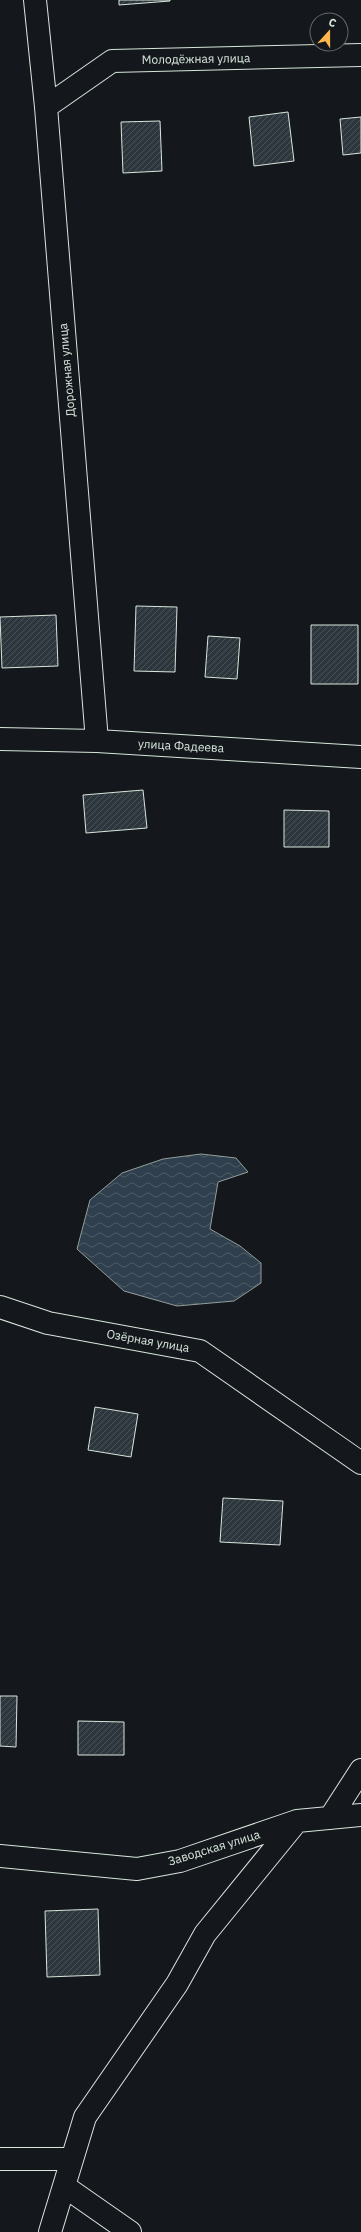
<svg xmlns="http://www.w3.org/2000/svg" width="361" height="2232" font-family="'IBM Plex Sans',sans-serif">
	<defs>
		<pattern id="water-waves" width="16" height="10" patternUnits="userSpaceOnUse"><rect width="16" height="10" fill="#2f3f4d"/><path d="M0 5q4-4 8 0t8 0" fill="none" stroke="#4c5b66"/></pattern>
		<pattern id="building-hatch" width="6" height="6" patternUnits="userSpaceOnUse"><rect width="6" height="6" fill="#2c363c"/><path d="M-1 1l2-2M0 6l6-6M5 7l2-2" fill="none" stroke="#4a5358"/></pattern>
	</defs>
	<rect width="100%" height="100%" fill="#14181c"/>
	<path fill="url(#water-waves)" stroke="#939e99" d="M201,1154L236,1158L248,1172L218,1182L210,1229L240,1246L261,1263V1283L234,1301L177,1306L124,1291L77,1249L90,1200L122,1173L163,1159Z"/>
	<path fill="url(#building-hatch)" stroke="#d8e6dc" d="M119,0H170V1L119,5Z
		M288,112L294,161L254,166L249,117Z
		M361,117V153L343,155L340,119Z
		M160,121L162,171L123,173L121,122Z
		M136,606L177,607L175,672L134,671Z
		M56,615L58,666L2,668L0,617Z
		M311,625H358V684H311Z
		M208,636L240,638L237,679L205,677Z
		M143,790L147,828L86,833L83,795Z
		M284,810L329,811V847H284Z
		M95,1407L138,1414L131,1457L88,1450Z
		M223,1498L283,1501L280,1545L220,1542Z
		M0,1696H17L16,1747L0,1746Z
		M78,1721L124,1722V1755H78Z
		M98,1909L100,1975L47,1977L45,1911Z"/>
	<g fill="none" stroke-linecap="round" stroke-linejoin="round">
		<g stroke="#d8e6dc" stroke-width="24">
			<path id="minor" d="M35,0L46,107L97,741
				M46,107L112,61L361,55
				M0,739L97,741L361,757
				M0,1307L48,1323L200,1351L361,1463
				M330,1818L361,1770
				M0,1856L137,1869L180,1861L297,1821L361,1815
				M0,2159H72
				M50,2232L64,2186
				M130,2232L64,2186L85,2117L177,1984L205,1934L297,1821"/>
		</g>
		<use href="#minor" stroke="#14181c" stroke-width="22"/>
	</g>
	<g text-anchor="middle" stroke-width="3" stroke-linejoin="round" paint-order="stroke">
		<g font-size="12" fill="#d8e6dc" stroke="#14181c">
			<text transform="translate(196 59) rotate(-1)" y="4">Молодёжная улица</text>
			<text transform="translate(67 370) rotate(-95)" y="4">Дорожная улица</text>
			<text transform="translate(181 746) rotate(3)" y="4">улица Фадеева</text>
			<text transform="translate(148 1341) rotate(10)" y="4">Озёрная улица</text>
			<text transform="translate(214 1848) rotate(-17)" y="4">Заводская улица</text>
		</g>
	</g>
	<g transform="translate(329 32) rotate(21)"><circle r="19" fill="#14181c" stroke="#626a69"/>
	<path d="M0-3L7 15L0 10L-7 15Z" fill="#ffb74d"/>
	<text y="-6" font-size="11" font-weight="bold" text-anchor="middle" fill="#d8e6dc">С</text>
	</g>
</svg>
